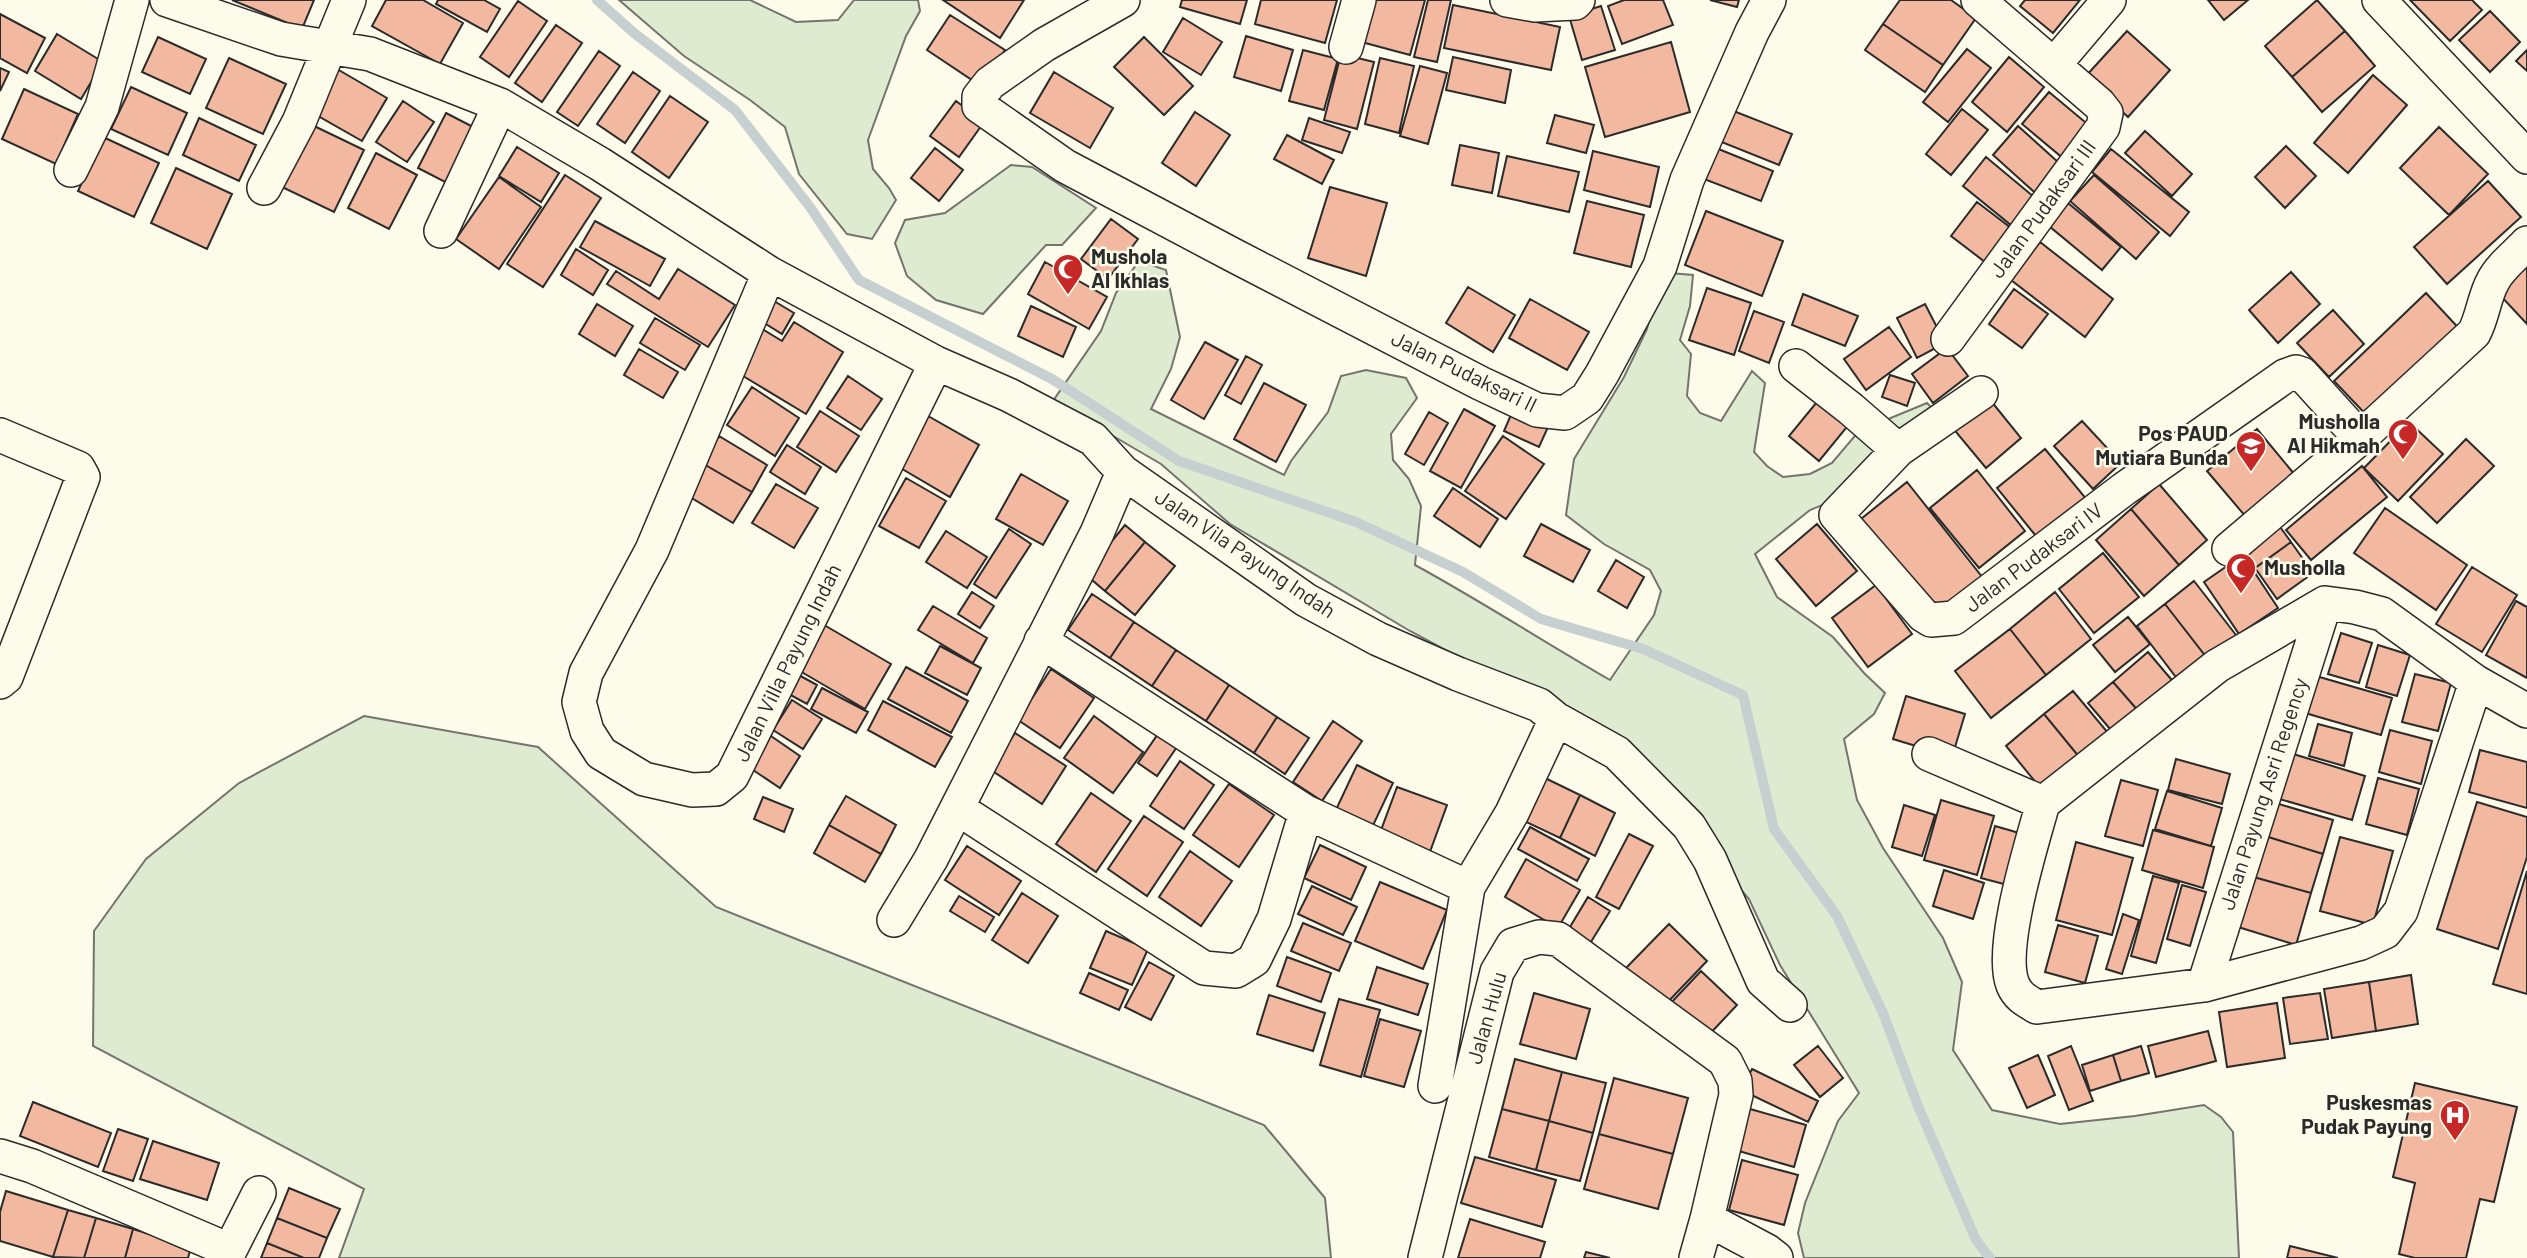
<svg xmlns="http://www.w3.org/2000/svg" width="2527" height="1258" font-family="Barlow,sans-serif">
	<rect width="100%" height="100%" fill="#fdfbea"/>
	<path fill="#deebd1" stroke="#74746e" stroke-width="2" d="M619,0H750L796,22L838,20L854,0H918L920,11L906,36L868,140L873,169L889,188L896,200L872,239L847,234L799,174L785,127L750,100L684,56Z
		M1011,165L1032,167L1096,208L1062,245H1046L983,314L936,300L907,276L895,243L905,220L945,213Z
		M1139,261L1166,270L1180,337L1171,369L1151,409L1284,475L1291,461L1328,412L1341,376L1366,370L1406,378L1417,398L1391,434L1393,460L1409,479L1421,506L1415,565C1481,601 1544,642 1610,680L1654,615L1661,591L1650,570L1604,544L1566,515L1574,459L1624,377L1647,329L1658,286L1670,273L1693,275L1690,306L1680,340L1691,354L1687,396L1700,413L1721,421L1752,371L1765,383L1754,452L1767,466L1783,477L1810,474L1832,463L1859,431L1927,403L1944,421L1870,486L1810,510L1755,554L1777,597L1833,637L1864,673L1885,693L1874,714L1844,739L1857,800L1883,848L1943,938L1962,982L1953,1050L1992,1110L2060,1124L2135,1116L2204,1105L2221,1117L2233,1132L2239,1258H1804L1798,1233L1805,1203L1838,1121L1859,1093L1780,965L1749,899L1702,844L1540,701L1410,631L1230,524L1161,464L1053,401L1101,331L1116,293Z
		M364,716L538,747L716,907L1264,1125L1325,1198L1331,1258H339L364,1189L93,1046L94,931L146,859L239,783Z"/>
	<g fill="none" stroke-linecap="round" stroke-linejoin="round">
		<path stroke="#c7d0d0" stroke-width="10" d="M597,0L634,33L735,110L810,207L859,280L1052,379L1179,461L1356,522L1463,572L1541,619L1643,649L1743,695L1774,829L1837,916L1883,1013L1918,1106L1976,1240L1990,1258"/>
	</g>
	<path fill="#f2b8a0" stroke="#2b2b2b" stroke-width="2" d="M232,0H314L302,29Z
		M386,0H423L463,23L440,64L372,26Z
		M438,0H484L500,9L487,32L436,4Z
		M943,0H1024L1000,38Z
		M1182,0H1247L1240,24L1180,7Z
		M1261,0H1337L1325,43L1255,24Z
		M1366,0H1425L1410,55L1354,40Z
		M1428,0H1451L1437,62L1414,57Z
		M1624,0H1663L1673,25L1622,44L1608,6Z
		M1710,0H1739L1737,7Z
		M1900,0H1951L1976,18L1943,65L1883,24Z
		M2025,0H2080L2053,33L2020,6Z
		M2208,0H2248L2224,20Z
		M2317,0L2345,31L2292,77L2265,46Z
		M2410,0H2472L2482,10L2450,41Z
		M518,1L547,21L509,77L480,57Z
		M1453,5L1560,27L1551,70L1444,48Z
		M1601,6L1615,50L1582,60L1569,16Z
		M2490,11L2520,42L2490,72L2459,40Z
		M0,14L45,38L27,73L0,58Z
		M950,15L1005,50L981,86L927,50Z
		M1183,18L1222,42L1201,75L1163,52Z
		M1883,24L1943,65L1925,92L1865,50Z
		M556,25L582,43L542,102L515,83Z
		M2127,31L2170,70L2128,117L2085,77Z
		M2345,31L2375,66L2322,112L2292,77Z
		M57,34L103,62L81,99L35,71Z
		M1246,36L1293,50L1281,91L1234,77Z
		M158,37L206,59L190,94L142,72Z
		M1144,37L1193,86L1164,115L1114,67Z
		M1671,42L1690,112L1605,137L1585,67Z
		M1967,49L1991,68L1948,122L1923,102Z
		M1303,50L1338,59L1324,110L1289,101Z
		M2527,50V71L2516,61Z
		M599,51L620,66L578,126L557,112Z
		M1341,54L1374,62L1357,129L1324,120Z
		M1453,57L1511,70L1505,103L1446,90Z
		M2009,57L2044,87L2007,132L1972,102Z
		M229,58L286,84L263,134L206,108Z
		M1380,58L1414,66L1399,133L1365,124Z
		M1420,66L1447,73L1428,144L1400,136Z
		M0,68L9,72L0,91Z
		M337,69L387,98L362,141L313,113Z
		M633,72L660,91L625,143L597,124Z
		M1054,72L1113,108L1090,148L1030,113Z
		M2373,75L2407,105L2348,173L2314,143Z
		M131,87L187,113L168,155L111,129Z
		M24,89L78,114L56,164L2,139Z
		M2049,92L2097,132L2070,164L2022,124Z
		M670,96L708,122L669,178L632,152Z
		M403,101L434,122L407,162L376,142Z
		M956,101L984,122L959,157L930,136Z
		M1962,109L1988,130L1951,175L1926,154Z
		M1731,110L1792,134L1779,165L1719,141Z
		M1195,112L1230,135L1196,186L1162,163Z
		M446,113L477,129L449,184L418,168Z
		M1555,115L1594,125L1586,153L1547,143Z
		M199,118L256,145L239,181L183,155Z
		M1309,118L1350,132L1342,153L1302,140Z
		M312,125L364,150L334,212L282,187Z
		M2018,126L2068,171L2043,200L1993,155Z
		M2439,127L2488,174L2449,215L2400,168Z
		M2145,131L2192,174L2172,196L2125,153Z
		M1287,135L1334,160L1322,184L1274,159Z
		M103,137L159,163L134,217L78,191Z
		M1460,145L1499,153L1492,193L1452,185Z
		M2286,146L2316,176L2285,208L2255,177Z
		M517,147L559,173L541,202L499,176Z
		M935,148L963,170L939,201L911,178Z
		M1716,148L1773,171L1761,201L1704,179Z
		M2111,149L2189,212L2170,236L2092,172Z
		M1593,151L1659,167L1650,207L1584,190Z
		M376,153L417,175L389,229L348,208Z
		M1507,156L1579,172L1569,212L1498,196Z
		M1986,157L2040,202L2017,230L1963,186Z
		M176,168L232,194L207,249L151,223Z
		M565,175L601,198L543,287L507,264Z
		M2094,175L2159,232L2136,259L2070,201Z
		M499,177L541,207L499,269L456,239Z
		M2488,181L2521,217L2447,284L2414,247Z
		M1330,187L1387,203L1366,276L1308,258Z
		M1587,201L1644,215L1631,267L1574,253Z
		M1977,202L2011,228L1985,262L1951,236Z
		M2068,203L2121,247L2102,270L2049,226Z
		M1706,211L1783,241L1762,296L1685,265Z
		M1111,219L1138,239L1108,279L1081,259Z
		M595,221L665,259L650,286L580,247Z
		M2040,242L2113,299L2085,337L2011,280Z
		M576,249L608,270L593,295L561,275Z
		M1045,262L1107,297L1089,329L1028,294Z
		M2527,265V324L2498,293Z
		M678,269L735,305L708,347L607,284L616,271L659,299Z
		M2291,272L2320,304L2278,343L2249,310Z
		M1468,287L1515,315L1493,352L1446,323Z
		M1707,288L1751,303L1734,355L1689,340Z
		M2014,289L2048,314L2022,348L1989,324Z
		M2426,293L2466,336L2375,424L2334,381Z
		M1803,294L1858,316L1845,346L1792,325Z
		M1530,299L1589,332L1567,370L1509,338Z
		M774,301L794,313L782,334L761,321Z
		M597,304L633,326L615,356L579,334Z
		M1925,304L1945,343L1917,358L1897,318Z
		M1031,306L1076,327L1063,357L1018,336Z
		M2333,310L2364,344L2329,377L2297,343Z
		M1754,311L1784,322L1769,363L1739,351Z
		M655,318L700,345L685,370L640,343Z
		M794,322L843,352L806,414L733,370L759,327L782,341Z
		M1889,327L1911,357L1866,390L1844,359Z
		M1205,342L1238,360L1204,419L1171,400Z
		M1947,348L1968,376L1933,403L1912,374Z
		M639,349L678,372L663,398L624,375Z
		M1246,356L1262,365L1241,404L1225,395Z
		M1890,375L1915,383L1907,406L1882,397Z
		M848,376L882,399L861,430L827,408Z
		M1264,383L1306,405L1276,462L1234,439Z
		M752,387L799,418L775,456L727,425Z
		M1987,396L2021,438L1986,468L1951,426Z
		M1821,397L1851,422L1819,461L1789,436Z
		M1464,409L1495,426L1461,488L1430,471Z
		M1513,410L1548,427L1539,447L1504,431Z
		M820,411L859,436L836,472L797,447Z
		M921,412L979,445L950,497L892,463Z
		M1429,412L1448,423L1424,465L1405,454Z
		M2082,421L2121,463L2093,489L2054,446Z
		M2409,422L2443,454L2398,501L2364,468Z
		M2257,429L2295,475L2246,517L2207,471Z
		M719,436L767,465L752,492L702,463Z
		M1503,436L1544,464L1506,519L1465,491Z
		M2466,439L2494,466L2437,523L2410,497Z
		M787,445L821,467L805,494L770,472Z
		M2045,449L2088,501L2040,541L1997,488Z
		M702,463L752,492L733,523L685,494Z
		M2362,466L2387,497L2311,560L2286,530Z
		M1977,470L2025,531L1979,568L1930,508Z
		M1021,474L1068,501L1043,545L996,519Z
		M906,478L946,501L919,548L879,526Z
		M1907,482L1983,578L1932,620L1856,523Z
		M776,484L818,508L794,548L752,523Z
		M2159,484L2207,540L2179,565L2131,509Z
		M1453,488L1498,519L1480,547L1434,516Z
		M2385,508L2467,565L2436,610L2354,553Z
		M2131,509L2179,565L2144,596L2096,540Z
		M2275,520L2291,542L2255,568L2239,547Z
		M1541,524L1590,550L1573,582L1524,556Z
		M1817,524L1857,571L1816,606L1776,559Z
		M1125,525L1145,542L1105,591L1085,574Z
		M1009,529L1031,544L996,598L974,584Z
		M946,531L987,557L967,588L926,562Z
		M1145,542L1175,566L1135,615L1105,591Z
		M2291,542L2313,573L2277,599L2255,568Z
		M2103,553L2139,597L2094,633L2059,589Z
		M2243,555L2278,608L2239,634L2204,582Z
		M1616,560L1644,577L1627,608L1598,591Z
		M2472,567L2517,595L2482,652L2436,624Z
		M2194,581L2243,644L2214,667L2165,604Z
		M1876,585L1912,634L1868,667L1832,618Z
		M972,592L994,606L980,628L958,614Z
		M2055,592L2091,639L2046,675L2010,629Z
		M1092,594L1134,622L1110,658L1068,630Z
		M2516,601L2527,607V678L2486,655Z
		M2165,604L2214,667L2185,689L2137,626Z
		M933,606L987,638L973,663L918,630Z
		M2128,617L2150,644L2115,672L2093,645Z
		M819,622L891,664L865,709L793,667Z
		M1134,622L1176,650L1152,686L1110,658Z
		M2010,629L2046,675L1991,718L1955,671Z
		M2341,633L2372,643L2359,683L2328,674Z
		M2378,645L2410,655L2397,696L2366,687Z
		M940,646L981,668L967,695L925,673Z
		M1176,650L1229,685L1206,721L1152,686Z
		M2148,652L2176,685L2141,714L2113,682Z
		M906,667L968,701L951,733L888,699Z
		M1051,669L1094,698L1060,748L1018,720Z
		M795,673L817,685L807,704L785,692Z
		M2415,674L2451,683L2438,731L2402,722Z
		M2316,676L2392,698L2381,735L2305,713Z
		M2113,682L2141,714L2116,736L2088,703Z
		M1229,685L1277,717L1254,753L1206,721Z
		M822,688L868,712L856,733L811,709Z
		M2073,691L2109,734L2080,758L2044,714Z
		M1906,696L1965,714L1952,757L1893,739Z
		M792,700L822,719L803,749L773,730Z
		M883,701L952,737L935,767L868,730Z
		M2044,714L2080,758L2042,790L2006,746Z
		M1094,716L1143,752L1113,793L1064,758Z
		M1277,717L1309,738L1285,774L1254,753Z
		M1333,721L1362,741L1322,801L1293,782Z
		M2318,724L2352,733L2344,766L2309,756Z
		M2390,730L2432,741L2421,784L2379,772Z
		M1160,731L1179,744L1157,776L1138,763Z
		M1015,733L1066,766L1042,804L991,770Z
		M768,734L800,756L780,788L747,766Z
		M2480,750L2527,762V808L2469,792Z
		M2290,753L2365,776L2352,820L2276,798Z
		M2176,759L2230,774L2222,804L2168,790Z
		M1180,761L1214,785L1184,829L1150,806Z
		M1357,765L1393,783L1369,834L1333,816Z
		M1545,778L1580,795L1560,838L1524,821Z
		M2378,778L2419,789L2407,835L2366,824Z
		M2121,780L2158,790L2143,846L2105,836Z
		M1229,784L1274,815L1239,867L1193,835Z
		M1397,787L1447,805L1427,860L1377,841Z
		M2167,791L2222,808L2211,846L2155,829Z
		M1091,793L1131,821L1096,872L1056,844Z
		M1580,795L1615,813L1595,856L1560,838Z
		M846,796L896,825L881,854L829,825Z
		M763,797L793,809L784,832L754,819Z
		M1941,800L1994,816L1977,875L1924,860Z
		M2272,802L2333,820L2323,854L2262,835Z
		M2477,802L2527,817V857L2498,949L2437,929Z
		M1904,805L1935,815L1922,856L1892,847Z
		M1144,816L1183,842L1147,896L1108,869Z
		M829,825L881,854L865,882L814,853Z
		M1995,826L2033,837L2019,888L1981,878Z
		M1530,827L1589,859L1577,881L1518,849Z
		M2153,830L2214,847L2203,888L2142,870Z
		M1629,834L1653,846L1619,909L1596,897Z
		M2262,835L2323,854L2311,893L2250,876Z
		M2340,837L2393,851L2373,925L2320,911Z
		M2076,842L2133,858L2112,935L2056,920Z
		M1320,845L1366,867L1351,900L1304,878Z
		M967,846L1021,881L999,915L945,880Z
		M1190,851L1232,881L1201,926L1159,897Z
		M1526,859L1580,890L1558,928L1505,897Z
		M1944,870L1984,883L1973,919L1933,906Z
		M2527,871V994L2493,984Z
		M2153,876L2179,883L2156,963L2131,956Z
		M2250,876L2311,893L2296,945L2235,926Z
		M1380,882L1447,910L1423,969L1355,941Z
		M2182,885L2206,892L2190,946L2167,939Z
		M1312,886L1357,907L1343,935L1298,914Z
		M1022,893L1058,916L1028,963L992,940Z
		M959,896L994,917L985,932L950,911Z
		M1588,897L1610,911L1586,950L1564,937Z
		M2123,914L2139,920L2122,974L2106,969Z
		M1303,923L1351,943L1339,971L1291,951Z
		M1669,924L1707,961L1664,1006L1625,969Z
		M2058,925L2098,936L2085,983L2045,972Z
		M1106,931L1148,949L1132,985L1090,968Z
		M1287,957L1331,973L1321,1002L1277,986Z
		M1149,962L1174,976L1151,1020L1125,1007Z
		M1377,967L1428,984L1418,1015L1367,999Z
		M1701,971L1737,1005L1705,1039L1669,1005Z
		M1089,973L1128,990L1119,1010L1080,993Z
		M2411,975L2418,1024L2376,1031L2369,982Z
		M2369,982L2376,1031L2332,1038L2324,989Z
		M1534,993L1590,1009L1576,1059L1520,1044Z
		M2320,993L2328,1039L2290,1044L2283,998Z
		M1269,995L1325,1013L1313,1051L1257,1034Z
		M1339,999L1380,1010L1361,1077L1320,1065Z
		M2277,1003L2285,1058L2227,1067L2219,1012Z
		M1380,1019L1421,1031L1404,1087L1364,1076Z
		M2208,1031L2216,1061L2156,1077L2148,1046Z
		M1818,1046L1843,1078L1820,1097L1794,1065Z
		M2071,1046L2093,1101L2069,1110L2048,1056Z
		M2141,1046L2149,1073L2121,1081L2113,1055Z
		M2038,1055L2055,1095L2027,1108L2009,1068Z
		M2113,1055L2121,1081L2090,1091L2082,1065Z
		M1515,1059L1562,1072L1549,1121L1502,1109Z
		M1752,1069L1818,1101L1808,1122L1741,1090Z
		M1562,1072L1606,1083L1593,1133L1549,1121Z
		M1614,1078L1688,1098L1673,1154L1599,1134Z
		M2415,1083L2517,1107L2494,1202L2480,1199L2466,1258H2415L2399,1254L2415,1183L2393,1177Z
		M33,1102L111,1133L98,1167L20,1136Z
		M1743,1107L1806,1125L1794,1167L1732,1149Z
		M1502,1109L1549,1121L1536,1170L1489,1157Z
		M1549,1121L1593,1133L1580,1181L1536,1170Z
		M118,1129L148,1139L133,1181L103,1171Z
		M1599,1134L1673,1154L1658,1209L1584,1189Z
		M153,1141L219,1163L207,1200L140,1179Z
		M1475,1157L1556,1180L1542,1227L1461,1203Z
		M1742,1160L1798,1175L1784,1225L1729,1210Z
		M289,1188L340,1209L327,1238L277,1218Z
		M6,1191L68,1210L53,1257L0,1241V1212Z
		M68,1210L96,1218L84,1258L53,1257Z
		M96,1218L133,1229L125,1258H84Z
		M277,1218L327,1238L319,1258H304L267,1243Z
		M1470,1219L1545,1242L1540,1258H1458Z
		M133,1229L191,1247L188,1258H125Z
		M267,1243L304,1258H261Z
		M2290,1246L2338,1258H2287Z
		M1586,1252L1610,1258H1584Z"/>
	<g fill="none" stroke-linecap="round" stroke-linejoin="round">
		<g stroke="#2b2b2b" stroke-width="36">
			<path id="minor" d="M167,0L281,39L370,54L500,105L600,164L769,273L936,363L1009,395L1093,439L1123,472L1306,600L1378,639L1458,674L1539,705L1556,719L1512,813L1468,887L1306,812L1041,641
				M1123,0L1044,45L990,83L979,97V106L1065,166L1233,255L1480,383L1537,410L1565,413L1587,398L1602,374L1660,266L1687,180L1752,32L1769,0
				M1507,0L1535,5L1575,3L1578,0
				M2379,0L2527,157
				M1346,47L1359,0
				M2054,65L2109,0
				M71,170L102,107L132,0
				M264,188L299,122L349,0
				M441,231L500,105
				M769,273L652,550L586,673L579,702L587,731L601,753L644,779L692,790L716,789L732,776L936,363
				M1948,339L2103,127L2106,113L2099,104L1978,0
				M1796,366L1851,409L1898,450
				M1981,393L1898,450L1836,515L1923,615L1931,620L1954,618L2124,489L2285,376L2296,372L2302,374L2360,438L2474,333C2483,316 2484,297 2493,281C2500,267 2516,255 2527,243
				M0,435L78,468L83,477L6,677L0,682
				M2229,549L2360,438
				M1556,719L1617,753L1689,826L1710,860L1763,981L1790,1005
				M1929,754L2043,803L2217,666L2325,603L2355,607L2382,614L2476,682L2527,711
				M2043,803C2032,843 1998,949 2013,985C2018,997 2027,1001 2037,1007L2204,985L2361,943L2385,932L2401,911L2476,682
				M957,808L1204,968L1236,971L1254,960L1274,919L1306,812
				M894,920L931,859L1097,533L1123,472
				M2204,985L2325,603
				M1435,1086L1468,887
				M0,1156L32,1166L229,1250
				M226,1258L259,1193
				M1425,1258L1497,972L1513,945L1539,937L1558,939L1725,1061L1735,1081L1736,1095L1707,1219
				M1696,1258L1707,1219L1767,1251L1776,1258"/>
		</g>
		<use href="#minor" stroke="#fdfbea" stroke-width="33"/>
	</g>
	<defs>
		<g id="mosque-pin" transform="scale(1.575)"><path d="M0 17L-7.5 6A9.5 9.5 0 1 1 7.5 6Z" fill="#c62828" stroke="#fdfbea"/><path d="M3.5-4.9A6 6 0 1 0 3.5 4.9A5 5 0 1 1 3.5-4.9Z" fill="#fff"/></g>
		<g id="school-pin" transform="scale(1.575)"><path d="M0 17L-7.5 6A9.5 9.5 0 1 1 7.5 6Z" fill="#c62828" stroke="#fdfbea"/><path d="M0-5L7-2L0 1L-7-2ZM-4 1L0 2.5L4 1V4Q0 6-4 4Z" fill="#fff"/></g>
		<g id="hospital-pin" transform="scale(1.575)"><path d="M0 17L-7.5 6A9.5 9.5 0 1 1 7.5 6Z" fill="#c62828" stroke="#fdfbea"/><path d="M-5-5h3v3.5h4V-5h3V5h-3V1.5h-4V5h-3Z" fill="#fff"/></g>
	</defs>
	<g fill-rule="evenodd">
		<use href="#mosque-pin" x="1068" y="269"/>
		<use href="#mosque-pin" x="2403" y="434"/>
		<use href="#school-pin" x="2251" y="446"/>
		<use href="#mosque-pin" x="2241" y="568"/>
		<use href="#hospital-pin" x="2455" y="1115"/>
	</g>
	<g text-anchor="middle" stroke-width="5" stroke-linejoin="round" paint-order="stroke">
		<g font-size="21" fill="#2b2b2b" stroke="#fdfbea">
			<text transform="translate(2043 209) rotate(-54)" y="7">Jalan Pudaksari III</text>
			<text transform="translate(1464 372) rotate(26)" y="7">Jalan Pudaksari II</text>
			<text transform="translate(1245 554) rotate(34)" y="7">Jalan Vila Payung Indah</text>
			<text transform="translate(2034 558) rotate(-37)" y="7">Jalan Pudaksari IV</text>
			<text transform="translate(788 663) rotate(-64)" y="7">Jalan Villa Payung Indah</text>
			<text transform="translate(2264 794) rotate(-72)" y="7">Jalan Payung Asri Regency</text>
			<text transform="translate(1487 1018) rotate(-74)" y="7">Jalan Hulu</text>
		</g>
		<g font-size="21" font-weight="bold" fill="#2b2b2b" stroke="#fdfbea" text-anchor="end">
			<text x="1091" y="264" text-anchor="start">Mushola<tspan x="1091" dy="24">Al Ikhlas</tspan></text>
			<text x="2380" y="429">Musholla<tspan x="2380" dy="24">Al Hikmah</tspan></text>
			<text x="2228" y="441">Pos PAUD<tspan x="2228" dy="24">Mutiara Bunda</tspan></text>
			<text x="2264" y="575" text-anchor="start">Musholla</text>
			<text x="2432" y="1110">Puskesmas<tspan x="2432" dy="24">Pudak Payung</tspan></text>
		</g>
	</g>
</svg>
